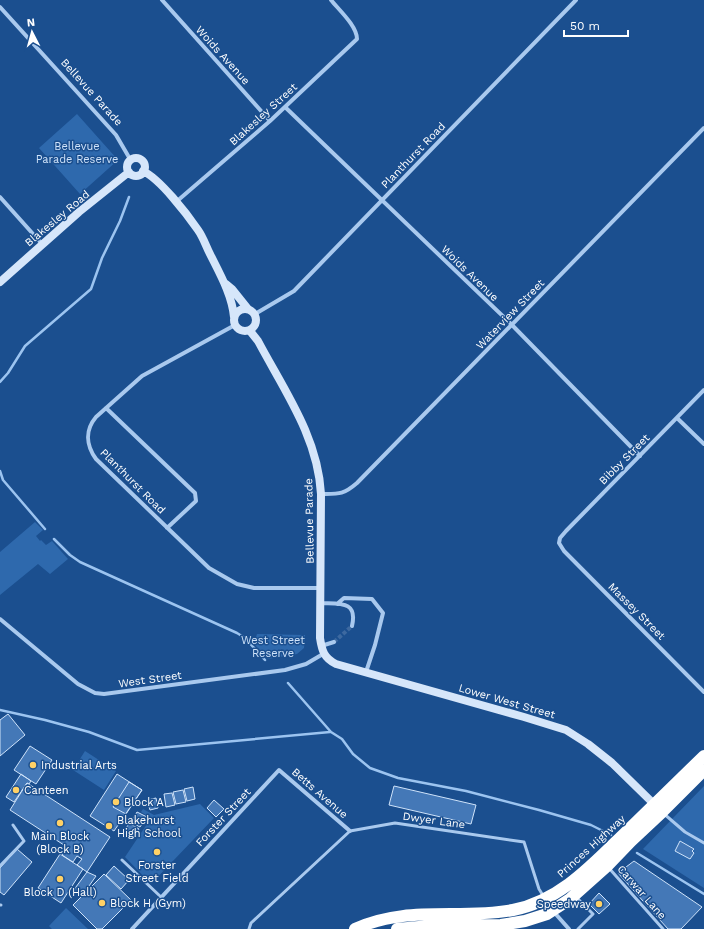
<svg xmlns="http://www.w3.org/2000/svg" width="704" height="929" font-family="'Work Sans',sans-serif">
	<rect width="100%" height="100%" fill="#1b4f8f"/>
	<path fill="#2e69ad" d="M77,114L118,160L80,194L39,148Z
		M35,522L43,530L36,536L40,541L41,540L46,545L52,541L68,559L50,574L38,564L0,595V552Z
		M257,634L305,635L304,648L297,654L268,659L254,644Z
		M85,751L116,771L104,790L73,770Z
		M704,786V888L643,849Z
		M200,804L214,818L151,884L125,857L151,818L141,812L143,809L154,815Z
		M66,908L88,929H52L49,926Z"/>
	<g fill="none" stroke-linecap="round" stroke-linejoin="round">
		<path stroke="#9cc4f0" stroke-width="2.5" d="M0,382L8,373L25,346L91,289L102,258L120,221L129,197
			M0,471L3,480L45,529
			M54,539L70,555L80,562L237,633L245,638L265,660
			M288,683L331,732L342,739L353,754L370,768L398,778L466,791L539,810L591,825L611,835
			M0,710L45,720L89,732L137,750L330,732
			M637,853L704,894"/>
	</g>
	<path fill="#4478b7" stroke="#cfe3fa" d="M8,714L25,735L0,756V720Z
		M30,746L52,760L36,784L14,770Z
		M21,774L31,781L29,784L27,783L14,802L6,797Z
		M117,774L142,790L114,831L90,816Z
		M129,782L142,790L126,814L113,807Z
		M27,783L110,837L87,872L77,865L82,859L77,856L73,862L62,855L67,847L10,810Z
		M394,786L476,805L471,824L389,805Z
		M193,787L195,799L187,801L184,789Z
		M183,790L186,802L176,804L173,792Z
		M172,793L175,805L166,807L164,794Z
		M156,798L158,808L150,810L147,800Z
		M214,800L224,809L216,817L207,808Z
		M137,812L147,817L140,827L131,822Z
		M129,823L139,829L134,837L124,832Z
		M680,841L694,849L692,851L694,853L690,859L675,851Z
		M17,849L32,862L4,895L0,892V868Z
		M60,854L83,869L61,903L38,888Z
		M634,861L702,907L681,929H668L618,873Z
		M114,866L129,880L121,889L106,875Z
		M87,872L96,876L82,896L73,891Z
		M104,874L131,900L102,929H97L73,905Z
		M599,893L610,904L599,914L589,904Z"/>
	<g fill="none" stroke-linecap="round" stroke-linejoin="round">
		<path stroke="#3d69a0" stroke-width="4" stroke-dasharray="4 2" stroke-linecap="butt" d="M334,642L352,626"/>
		<path stroke="#a9c9ee" stroke-width="3" d="M663,813L685,832L704,843
			M122,860L161,897
			M0,866L24,841L13,825
			M608,867L663,929
			M577,898L593,914L578,929
			M0,905H1
			M249,929L251,923L350,831L395,823L524,842L539,889L544,897"/>
		<path stroke="#a9c9ee" stroke-width="4" d="M162,0L270,121
			M0,7L116,135L130,159
			M285,107L512,325L640,456
			M0,197L42,244
			M176,202L270,121L357,39C357,26 339,10 331,0
			M255,314L294,291L576,0
			M235,325L142,376L96,417C85,430 86,445 96,459L209,568L237,584L254,588H320
			M704,390L566,531L560,538L559,543L564,551L704,692
			M106,408L195,493L196,501L167,528
			M677,418L704,444
			M321,494C339,494 343,495 357,483L704,128
			M320,603C339,604 358,600 352,626
			M337,604L344,598L372,599L383,613L375,645L366,672
			M0,619L78,684L95,693L104,694L285,670L306,664L323,654
			M321,646L334,642
			M546,899L553,911L569,929
			M132,929L279,770L350,831"/>
		<path stroke="#d6e6fa" stroke-width="8" d="M127 167a9 9 0 1 1 18 0a9 9 0 1 1-18 0Z
			M143,171C160,179 187,214 198,230C203,237 206,246 210,254C220,274 232,295 234,317
			M0,282L79,212L129,172
			M226,284L232,289L248,309
			M234 320a11 11 0 1 1 22 0a11 11 0 1 1-22 0Z
			M250,331L258,341C284,390 318,437 321,494L320,638C322,651 324,658 336,664L524,717L566,730L588,744L612,763L658,808"/>
		<path stroke="#fff" stroke-width="12" d="M355,929C406,905 460,920 513,910C560,901 593,864 626,832C652,807 678,781 704,756
			M397,929L430,926L501,925L525,921L547,914L570,899L607,866L631,841L662,812L704,770"/>
	</g>
	<g fill="#ffd166" stroke="#1b4f8f" stroke-width="1.5">
		<circle cx="33" cy="765" r="4"/>
		<circle cx="16" cy="790" r="4"/>
		<circle cx="116" cy="802" r="4"/>
		<circle cx="60" cy="823" r="4"/>
		<circle cx="109" cy="826" r="4"/>
		<circle cx="157" cy="852" r="4"/>
		<circle cx="60" cy="879" r="4"/>
		<circle cx="102" cy="903" r="4"/>
		<circle cx="599" cy="904" r="4"/>
	</g>
	<g text-anchor="middle" stroke-width="3" stroke-linejoin="round" paint-order="stroke">
		<g font-size="11" fill="#fff" stroke="#1b4f8f">
			<text transform="translate(223 55) rotate(48)" y="4">Woids Avenue</text>
			<text transform="translate(92 92) rotate(48)" y="4">Bellevue Parade</text>
			<text transform="translate(263 114) rotate(-42)" y="4">Blakesley Street</text>
			<text transform="translate(413 155) rotate(-46)" y="4">Planthurst Road</text>
			<text transform="translate(57 218) rotate(-40)" y="4">Blakesley Road</text>
			<text transform="translate(470 273) rotate(44)" y="4">Woids Avenue</text>
			<text transform="translate(510 314) rotate(-46)" y="4">Waterview Street</text>
			<text transform="translate(624 459) rotate(-45)" y="4">Bibby Street</text>
			<text transform="translate(133 481) rotate(45)" y="4">Planthurst Road</text>
			<text transform="translate(309 521) rotate(-91)" y="4">Bellevue Parade</text>
			<text transform="translate(637 611) rotate(45)" y="4">Massey Street</text>
			<text transform="translate(150 679) rotate(-8)" y="4">West Street</text>
			<text transform="translate(507 701) rotate(16)" y="4">Lower West Street</text>
			<text transform="translate(320 793) rotate(41)" y="4">Betts Avenue</text>
			<text transform="translate(223 817) rotate(-47)" y="4">Forster Street</text>
			<text transform="translate(434 820) rotate(8)" y="4">Dwyer Lane</text>
			<text transform="translate(591 846) rotate(-42)" y="4">Princes Highway</text>
			<text transform="translate(642 892) rotate(49)" y="4">Carwar Lane</text>
		</g>
		<g font-size="11" fill="#cfe3fa" stroke="#1b4f8f">
			<text x="77" y="150">Bellevue<tspan x="77" dy="13">Parade Reserve</tspan></text>
			<text x="273" y="644">West Street<tspan x="273" dy="13">Reserve</tspan></text>
		</g>
		<g font-size="11" fill="#fff" stroke="#1b4f8f" text-anchor="start">
			<text x="41" y="769">Industrial Arts</text>
			<text x="24" y="794">Canteen</text>
			<text x="124" y="806">Block A</text>
			<text x="117" y="824">Blakehurst<tspan x="117" dy="13">High School</tspan></text>
			<text x="60" y="840" text-anchor="middle">Main Block<tspan x="60" dy="13">(Block B)</tspan></text>
			<text x="157" y="869" text-anchor="middle">Forster<tspan x="157" dy="13">Street Field</tspan></text>
			<text x="60" y="896" text-anchor="middle">Block D (Hall)</text>
			<text x="110" y="907">Block H (Gym)</text>
			<text x="591" y="908" text-anchor="end">Speedway</text>
		</g>
	</g>
	<g transform="translate(32 32) rotate(354)" stroke="#1b4f8f" stroke-width="3" paint-order="stroke">
	<path d="M0-3L7 15L0 10L-7 15Z" fill="#ffffff"/>
	<text y="-6" font-size="11" font-weight="bold" text-anchor="middle" fill="#ffffff">N</text>
	</g>
	<path d="M564 30v6h64v-6" fill="none" stroke="#ffffff" stroke-width="2"/>
	<text x="570" y="30" font-size="12" fill="#ffffff" stroke="#1b4f8f" stroke-width="3" paint-order="stroke">50 m</text>
</svg>
